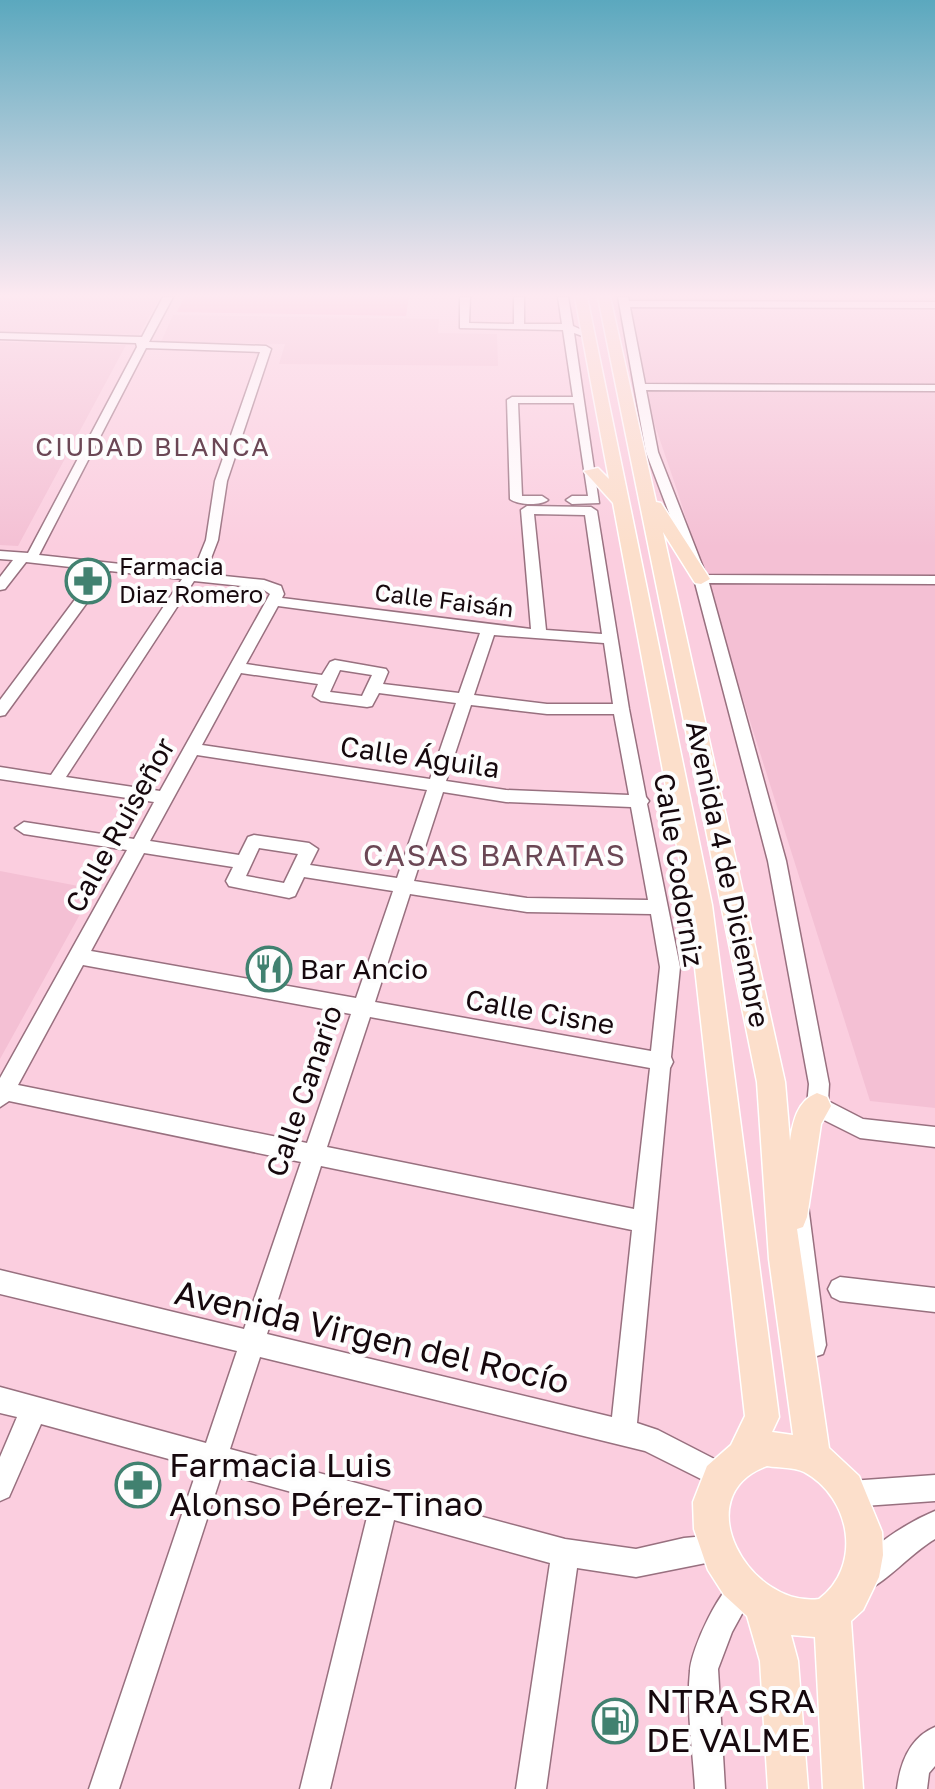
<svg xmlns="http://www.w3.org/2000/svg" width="935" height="1789" font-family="'Golos Text',sans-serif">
	<rect width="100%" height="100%" fill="#fbcedf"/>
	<path fill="#f4c0d4" d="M0,297H160L139,335L0,332Z
		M611,297H935V1108L870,1101L677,490Z
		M173,315L439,319L438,333L497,334L498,366L279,364L285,344L161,342Z
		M0,342L126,345L18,546L0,545Z
		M0,871L94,889L0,1059Z"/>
	<path fill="#fda6c8" d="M184,297H409L406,316L177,312Z"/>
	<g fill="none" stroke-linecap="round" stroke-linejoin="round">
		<g stroke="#98707f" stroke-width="3">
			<path id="minor" d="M163,297H173L149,342L266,346L271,349L227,481L218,540L205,574L264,580L281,586L284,594L282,598L531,629L521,510L527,506L591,507L597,511L629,709L646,797L649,801L647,804L680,967L671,1057L673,1062L670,1068L637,1423L658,1430L730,1467L734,1476L730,1485L721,1489L645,1451L260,1357L230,1449L565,1539L636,1549L684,1538L716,1535L726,1539L730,1549L726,1559L636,1577L577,1568L546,1789H516L550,1563L394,1520L330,1789H300L368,1513L222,1473L119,1789H89L198,1467L41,1424L9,1497L0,1501V1457L17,1417L0,1413V1387L206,1443L237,1351L0,1294V1270L244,1329L301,1162L9,1101L0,1107V1078L127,850L24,834L15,828L24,822L134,839L154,802L0,779V767L51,775L182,579L110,571L5,715L0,716V700L97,570L26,562L5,589L0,590V577L13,560L0,559V551L28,553L137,347L136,343L0,339V333L142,337ZM146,348L260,352L215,481L206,540L193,572L39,555ZM534,514L585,515L602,634L546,630ZM194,581L261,588L270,594L160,791L66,777ZM278,606L480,633L459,693L383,684L388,672L386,669L335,660L330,662L322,675L246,664ZM494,635L604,643L613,704H547L474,695ZM340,670L372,675L362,696L330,692ZM241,673L318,684L313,696L321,701L367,707L372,706L379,693L456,703L430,779L202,745ZM471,705L547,714H614L629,795L506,790L446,781ZM197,755L427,790L397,878L310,865L318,849L309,843L254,835L248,837L239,855L150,841ZM443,792L506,802L631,807L648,900L527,898L414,881ZM259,848L298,854L284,883L246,876ZM144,853L233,867L226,881L229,886L289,898L295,896L304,877L393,891L356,998L91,951ZM410,894L527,912L651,914L660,967L651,1051L375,1002ZM83,965L351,1014L307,1143L18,1085ZM370,1017L650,1068L634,1209L327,1147ZM321,1166L632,1230L612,1417L267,1334Z
				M460,297H470L469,323L514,324V297H524V324H562L558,297H568L573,326L593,335L588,338L574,333L599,503L572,504L566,500L572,496H588L574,403H518L522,496H542L548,500C540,506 518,505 510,499L507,400L512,397H573L563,330L460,328Z
				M618,297H628L629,301L935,302V308L630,307L645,384L935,385V391L646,390L658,452L706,575L935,576V584L709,583L786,861L829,1084L828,1101L863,1119L935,1127V1147L860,1138L810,1113L807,1106L809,1084L768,861L694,579L646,452Z
				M797,1194L805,1197L808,1205L826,1345L823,1354L814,1357L805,1354L802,1345L786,1205L789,1197Z
				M840,1277L935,1288V1312L840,1301L832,1297L828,1289L832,1281Z
				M935,1475V1501L850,1507L841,1503L837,1494L841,1485L850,1481Z
				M935,1511V1539C911,1553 887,1582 865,1591L855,1587L851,1577C862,1550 908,1522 935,1511Z
				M741,1576L751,1580L755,1590L732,1632L718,1669L725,1789H695C693,1751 686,1709 690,1671C691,1649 721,1584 741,1576Z
				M935,1727V1766L929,1773L927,1789H897C900,1764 909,1738 935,1727Z"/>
		</g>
		<g stroke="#fff" stroke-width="3">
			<path id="major" d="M575,297H587L712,905L779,1417L772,1432L793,1435L769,1259L757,1082L598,297H610L656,502L661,503L710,579L701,584L695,583L663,532L785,1082L790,1141C793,1121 797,1101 817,1093L827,1097L831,1106L821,1124L807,1217L803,1227L797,1229L829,1448L859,1476L882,1532L883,1555L879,1577L863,1610L851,1621L863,1789H823L815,1637L791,1635L798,1661L808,1789H768L760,1661L747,1616L724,1595L708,1570L694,1529L693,1502L707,1466L731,1445L745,1416L688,905L613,503L584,471L598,468L609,479ZM767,1466C779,1468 794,1467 804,1472C852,1498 862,1567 819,1599C750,1608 685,1496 767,1466Z"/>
		</g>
		<use href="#minor" fill="#fff" fill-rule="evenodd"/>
		<use href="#major" fill="#fcdfcb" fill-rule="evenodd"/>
	</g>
	<linearGradient id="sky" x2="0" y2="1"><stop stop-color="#5ba8be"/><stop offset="0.54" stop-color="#fde9f1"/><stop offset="1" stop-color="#fde9f1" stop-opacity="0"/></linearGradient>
	<rect width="935" height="547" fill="url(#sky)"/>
	<defs>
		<g id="pharmacy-ring" transform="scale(2.3)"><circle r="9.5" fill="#fdfdfd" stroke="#418170" stroke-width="1.5"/><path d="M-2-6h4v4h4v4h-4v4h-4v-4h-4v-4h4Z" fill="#418170"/></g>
		<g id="restaurant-ring" transform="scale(2.3)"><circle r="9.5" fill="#fdfdfd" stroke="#418170" stroke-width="1.5"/><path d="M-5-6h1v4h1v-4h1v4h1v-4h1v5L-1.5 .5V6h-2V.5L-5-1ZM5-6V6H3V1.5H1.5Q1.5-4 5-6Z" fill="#418170"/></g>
		<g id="fuel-ring" transform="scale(2.3)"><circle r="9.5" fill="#fdfdfd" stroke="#418170" stroke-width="1.5"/><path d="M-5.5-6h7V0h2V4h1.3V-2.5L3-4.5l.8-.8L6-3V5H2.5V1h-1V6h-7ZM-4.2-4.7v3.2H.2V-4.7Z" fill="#418170"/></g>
	</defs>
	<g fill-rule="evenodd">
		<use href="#pharmacy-ring" x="88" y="581"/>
		<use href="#restaurant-ring" x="269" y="969"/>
		<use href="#pharmacy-ring" x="138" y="1485"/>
		<use href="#fuel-ring" x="615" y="1721"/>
	</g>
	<g text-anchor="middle" stroke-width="8" stroke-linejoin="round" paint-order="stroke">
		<g font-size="24" fill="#16080d" stroke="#fdfdfd" text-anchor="start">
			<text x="119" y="575">Farmacia<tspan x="119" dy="28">Diaz Romero</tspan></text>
		</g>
		<g font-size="24" fill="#16080d" stroke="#fdfdfd">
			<text transform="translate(444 601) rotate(7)" y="8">Calle Faisán</text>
		</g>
		<g font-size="26" letter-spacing="2" fill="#6b4755" stroke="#fdfdfd">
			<text x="153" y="456">CIUDAD BLANCA</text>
		</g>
		<g font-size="28" fill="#16080d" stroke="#fdfdfd">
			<text transform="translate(420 757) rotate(8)" y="10">Calle Águila</text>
			<text transform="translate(120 825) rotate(-61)" y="10">Calle Ruiseñor</text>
			<text transform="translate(679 870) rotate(81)" y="10">Calle Codorniz</text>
			<text transform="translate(728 874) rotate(78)" y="10">Avenida 4 de Diciembre</text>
			<text transform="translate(540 1012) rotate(10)" y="10">Calle Cisne</text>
			<text transform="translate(304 1091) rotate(-71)" y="10">Calle Canario</text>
		</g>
		<g font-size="28" fill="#16080d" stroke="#fdfdfd" text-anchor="start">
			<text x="300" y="979">Bar Ancio</text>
		</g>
		<g font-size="30" letter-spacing="2" fill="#6b4755" stroke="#fdfdfd">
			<text x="495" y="866">CASAS BARATAS</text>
		</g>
		<g font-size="34" fill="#16080d" stroke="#fdfdfd">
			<text transform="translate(372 1337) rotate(13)" y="12">Avenida Virgen del Rocío</text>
		</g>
		<g font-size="34" fill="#16080d" stroke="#fdfdfd" text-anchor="start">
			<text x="169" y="1477">Farmacia Luis<tspan x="169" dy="39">Alonso Pérez-Tinao</tspan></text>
			<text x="646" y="1713">NTRA SRA<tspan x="646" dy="39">DE VALME</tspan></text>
		</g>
	</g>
</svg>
